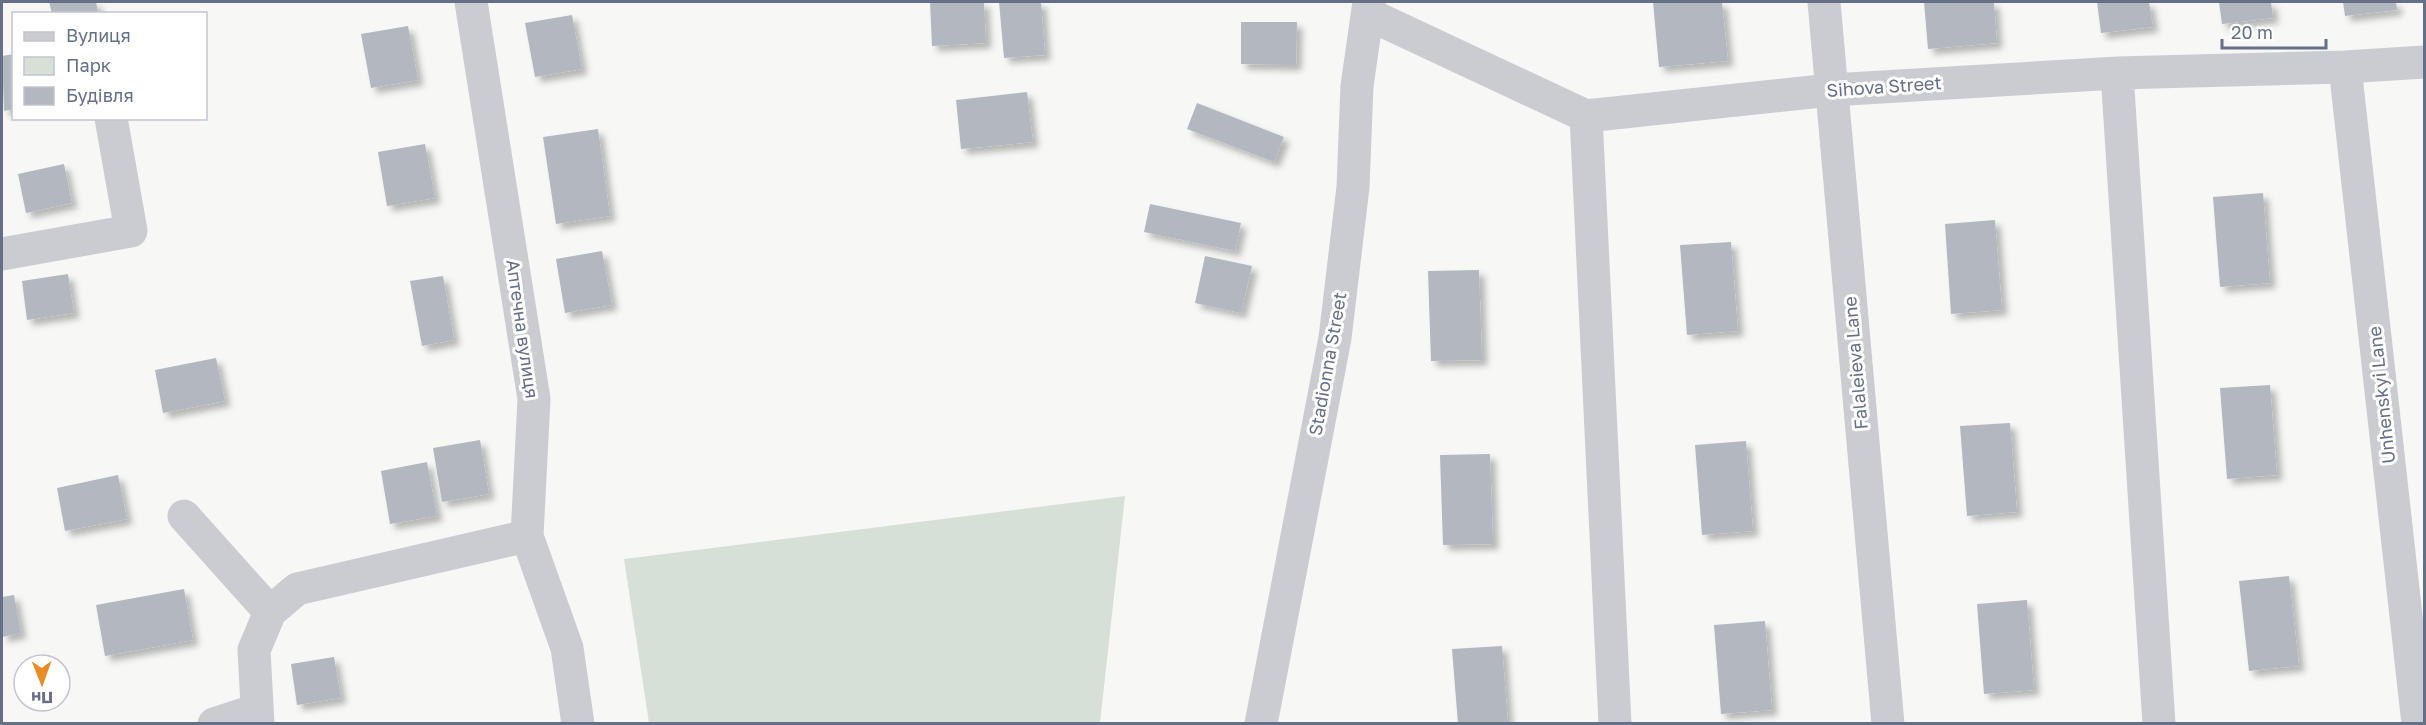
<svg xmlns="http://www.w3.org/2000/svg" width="2426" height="725" font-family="'Golos Text',sans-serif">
	<defs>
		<filter id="shadow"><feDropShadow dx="5.5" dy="5.5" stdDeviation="3" flood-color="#0004"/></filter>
	</defs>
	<rect width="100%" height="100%" fill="#f7f8f5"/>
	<path fill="#d7e0d6" d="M1125,496L1100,723H649L624,559Z"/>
	<path fill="#b3b7c0" filter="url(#shadow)" d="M49,2H96L98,12L52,14Z
		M930,2H984L986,43L932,46Z
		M999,2H1041L1045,55L1004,58Z
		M1653,2H1722L1728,61L1659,67Z
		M1924,2H1994L1997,43L1928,49Z
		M2097,2H2149L2153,27L2101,33Z
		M2219,2H2271L2273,18L2222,24Z
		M2343,2H2396L2397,10L2345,16Z
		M572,15L582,69L535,77L525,23Z
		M1241,22H1297L1296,65L1241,64Z
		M408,26L418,80L371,88L361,34Z
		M14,54V109L4,111L2,56Z
		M1027,92L1033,142L961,149L956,100Z
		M1197,103L1284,137L1274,162L1187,129Z
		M598,129L610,216L556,224L543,137Z
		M425,144L435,198L387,206L378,152Z
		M64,164L72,203L26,213L18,174Z
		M2263,193L2270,283L2220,287L2213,197Z
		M1150,204L1241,223L1235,251L1144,232Z
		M1995,220L2002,310L1951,314L1945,224Z
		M1731,242L1738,331L1687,335L1680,245Z
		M602,251L612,305L565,313L556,259Z
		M1205,256L1252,266L1241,313L1195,303Z
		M1479,270L1482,360L1431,361L1428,271Z
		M68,274L74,313L27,320L22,281Z
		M443,276L454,340L422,346L410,281Z
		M216,358L225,401L163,413L155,370Z
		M2270,385L2277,475L2227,479L2220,388Z
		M2010,423L2017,512L1967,516L1960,426Z
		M480,440L489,494L442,502L433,448Z
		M1746,441L1753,531L1702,535L1695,445Z
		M1490,454L1493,544L1443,545L1440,455Z
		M427,462L437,516L390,524L381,471Z
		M118,475L127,519L65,531L57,488Z
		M2289,576L2299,666L2249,671L2239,581Z
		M184,589L193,640L105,656L96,605Z
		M14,595L21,633L2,637V597Z
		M2027,600L2034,690L1984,694L1977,604Z
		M1765,621L1772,710L1721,714L1714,625Z
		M1502,646L1508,724H1458L1452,649Z
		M334,657L341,698L297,705L291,664Z"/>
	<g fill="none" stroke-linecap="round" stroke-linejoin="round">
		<path stroke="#cbccd1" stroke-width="33" d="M471,2L534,399L527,536L567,648L578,724
			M1824,2L1888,724
			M1368,14L1586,116L1831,90L2117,73L2345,67L2424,62
			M2345,67L2418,724
			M2117,73L2159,724
			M1586,116L1615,724
			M2,254L131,231L111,118
			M184,516L270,612
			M214,724L257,710
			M258,724L254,650L270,612L297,589L527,536
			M1261,724L1335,338L1353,187L1357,86L1369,2"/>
	</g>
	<g text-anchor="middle" stroke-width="6" stroke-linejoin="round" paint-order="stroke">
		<g font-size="18" fill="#666f88" stroke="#fff">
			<text transform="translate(1884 87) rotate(-4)" y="6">Sihova Street</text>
			<text transform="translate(522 329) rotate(82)" y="6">Аптечна вулиця</text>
			<text transform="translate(1856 363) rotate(-95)" y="6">Falaleieva Lane</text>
			<text transform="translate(1328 364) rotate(-80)" y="6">Stadionna Street</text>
			<text transform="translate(2382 395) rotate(-96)" y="6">Unhenskyi Lane</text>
		</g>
	</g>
	<rect width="2426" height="725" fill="none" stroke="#666f88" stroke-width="6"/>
	<rect x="12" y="12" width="195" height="108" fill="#ffffff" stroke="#c2c5cf" stroke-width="1.5"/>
	<rect x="24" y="32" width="30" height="9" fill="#cbccd1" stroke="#c2c5cf" stroke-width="1.5"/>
	<text x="66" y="42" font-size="18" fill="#666f88">Вулиця</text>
	<rect x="24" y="57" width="30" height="18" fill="#d7e0d6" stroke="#c2c5cf" stroke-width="1.5"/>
	<text x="66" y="72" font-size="18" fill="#666f88">Парк</text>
	<rect x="24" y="87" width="30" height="18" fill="#b3b7c0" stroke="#c2c5cf" stroke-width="1.5"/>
	<text x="66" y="102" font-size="18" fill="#666f88">Будівля</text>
	<g transform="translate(42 683) rotate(179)"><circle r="28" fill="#ffffff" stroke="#c2c5cf" stroke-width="1.5"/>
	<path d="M0-4.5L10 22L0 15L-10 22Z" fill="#ea8c24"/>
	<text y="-9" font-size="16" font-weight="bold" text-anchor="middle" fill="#666f88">Пн</text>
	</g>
	<path d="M2222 39v9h104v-9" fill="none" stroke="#666f88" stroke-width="3"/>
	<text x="2231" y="39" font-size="18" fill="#666f88" stroke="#ffffff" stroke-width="4.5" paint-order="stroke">20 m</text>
</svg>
